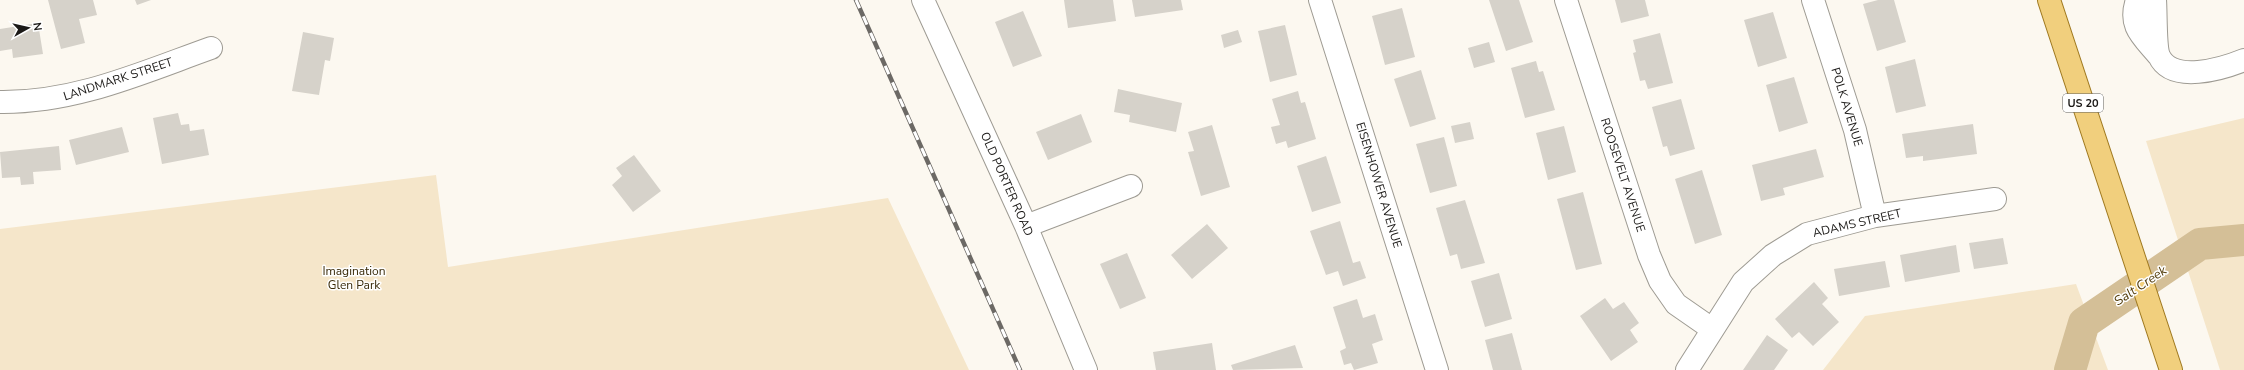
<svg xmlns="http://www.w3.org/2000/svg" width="2244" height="370" font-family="'Nunito Sans',sans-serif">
	<rect width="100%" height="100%" fill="#fcf8f0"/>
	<path fill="#f5e6ca" d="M2244,118V370H2220L2146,141Z
		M436,175L448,267L888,198L969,370H0V229Z
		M2076,284L2108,370H1823L1865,316Z"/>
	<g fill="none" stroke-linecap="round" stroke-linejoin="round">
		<path stroke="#d4bf97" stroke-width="32" d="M2070,370L2084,323L2200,244L2244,240"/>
	</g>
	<path fill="#d6d2ca" d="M48,0H93L97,15L79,19L85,43L61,49Z
		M135,0H151L137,5Z
		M1064,0H1113L1116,21L1068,28Z
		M1132,0H1181L1183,10L1135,17Z
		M1489,0H1519L1533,42L1506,51Z
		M1615,0H1645L1649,16L1621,23Z
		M1878,0H1894L1906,42L1877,51L1863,4Z
		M1402,8L1415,57L1385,65L1372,16Z
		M1023,11L1042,56L1013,67L995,22Z
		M1773,12L1787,58L1758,67L1744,20Z
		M38,23L43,54L13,58L12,49L0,51V29Z
		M1285,25L1297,75L1270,82L1258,31Z
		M1238,30L1242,42L1224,48L1221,35Z
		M303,32L334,38L330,61L325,60L319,95L292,91Z
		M1660,33L1673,83L1648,89L1645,80L1640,81L1633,53L1636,52L1633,40Z
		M1489,42L1495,62L1474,68L1468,48Z
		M1915,59L1926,106L1896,113L1885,67Z
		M1536,61L1539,72L1543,71L1555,110L1525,118L1511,68Z
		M1421,70L1436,119L1410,127L1394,79Z
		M1794,77L1808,123L1779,132L1766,85Z
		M1118,89L1182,103L1176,132L1129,122L1130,115L1114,112Z
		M1298,91L1301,103L1305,102L1316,139L1288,148L1286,141L1276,144L1271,127L1280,125L1272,99Z
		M1681,99L1695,149L1670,156L1667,146L1663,147L1652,107Z
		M178,113L181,125L189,124L190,131L204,129L209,155L162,164L153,118Z
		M1081,114L1092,142L1048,160L1036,132Z
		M1470,122L1474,139L1455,143L1451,126Z
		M1973,124L1977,154L1923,161V156L1906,158L1902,134Z
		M1212,125L1230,187L1201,196L1188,152L1194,151L1188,132Z
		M1564,126L1576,172L1548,180L1536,133Z
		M122,127L129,152L76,165L69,140Z
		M1444,137L1457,186L1430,193L1416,144Z
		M59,146L61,170L33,172L34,184L21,185L20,177L2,178L0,152Z
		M1816,149L1824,177L1783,188L1785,195L1761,201L1752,165Z
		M634,155L661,191L633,212L612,185L622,176L616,168Z
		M1326,156L1341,203L1312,212L1297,166Z
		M1702,170L1722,235L1695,244L1675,179Z
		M1583,192L1602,264L1576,270L1557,199Z
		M1465,200L1485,263L1461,269L1457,254L1450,256L1436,208Z
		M1340,221L1353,263L1360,261L1366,278L1343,286L1338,271L1326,275L1310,231Z
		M1207,224L1228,248L1192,279L1171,255Z
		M2003,238L2008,264L1974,269L1969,243Z
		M1956,245L1960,272L1905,282L1900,255Z
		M1127,253L1146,298L1120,309L1100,264Z
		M1885,261L1890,287L1839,296L1834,269Z
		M1499,273L1512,319L1485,327L1471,281Z
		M1814,282L1828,298L1822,304L1839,322L1813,346L1799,332L1792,338L1775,319Z
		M1605,298L1613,309L1624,302L1639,323L1630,330L1638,342L1611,361L1580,316Z
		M1357,299L1363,318L1375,314L1383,340L1372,344L1378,363L1354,370L1351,363L1344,365L1340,351L1346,348L1333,307Z
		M1512,333L1522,370H1493L1485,340Z
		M1767,335L1788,350L1774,370H1743Z
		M1212,343L1216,370H1156L1153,352Z
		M1295,345L1303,368L1233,370L1231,365Z"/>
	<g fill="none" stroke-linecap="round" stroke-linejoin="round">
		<g stroke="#9e9b93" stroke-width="24">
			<path id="minor" d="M923,0L1026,226L1086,370
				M1320,0L1437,370
				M1566,0L1649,255L1660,281L1676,304L1712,329
				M1813,0L1855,130L1875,216
				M2137,0C2128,26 2142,36 2158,55
				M2155,0C2156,12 2155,47 2159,56C2172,84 2222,69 2244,60
				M0,102C75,103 141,73 211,48
				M1026,226L1131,186
				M1687,370L1743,282L1773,255L1807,234L1875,216L1995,199"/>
		</g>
		<g stroke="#a07a21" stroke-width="24">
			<path id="major" d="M2049,0L2171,370"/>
		</g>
		<use href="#minor" stroke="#fff" stroke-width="22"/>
		<use href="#major" stroke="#f1cf7d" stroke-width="22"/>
		<g stroke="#6c6965" stroke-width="4.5">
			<path id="rail" d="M856,0L1020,370"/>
		</g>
		<use href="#rail" stroke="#fff" stroke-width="3" stroke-dasharray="9" stroke-linecap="butt"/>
	</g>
	<g text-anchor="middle" stroke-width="3" stroke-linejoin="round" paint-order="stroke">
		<rect fill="#fff" stroke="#5f5e5d" stroke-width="1" x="2063" y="94" width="40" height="18" rx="3"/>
		<g font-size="11" font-weight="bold" fill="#1b1917">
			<text x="2083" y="107">US 20</text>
		</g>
		<g font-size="12" fill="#1b1917" stroke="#fff">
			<text transform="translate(118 79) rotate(-18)" y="4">LANDMARK STREET</text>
			<text transform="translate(1847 107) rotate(73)" y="4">POLK AVENUE</text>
			<text transform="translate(1623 175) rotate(72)" y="4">ROOSEVELT AVENUE</text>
			<text transform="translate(1007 184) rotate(66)" y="4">OLD PORTER ROAD</text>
			<text transform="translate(1379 185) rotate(73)" y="4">EISENHOWER AVENUE</text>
			<text transform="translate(1857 223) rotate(-13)" y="4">ADAMS STREET</text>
		</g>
		<g font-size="12" fill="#392a08" stroke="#fff">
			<text x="354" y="275">Imagination<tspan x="354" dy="14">Glen Park</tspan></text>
		</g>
		<g font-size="13" font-style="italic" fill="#503a07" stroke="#fff">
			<text transform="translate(2140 285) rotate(-34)" y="5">Salt Creek</text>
		</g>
	</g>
	<g transform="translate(28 28) rotate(82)" stroke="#ffffff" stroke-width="3" paint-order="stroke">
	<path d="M0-3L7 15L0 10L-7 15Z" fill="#1b1917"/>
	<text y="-6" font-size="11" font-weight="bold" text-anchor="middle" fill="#1b1917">N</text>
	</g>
</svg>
